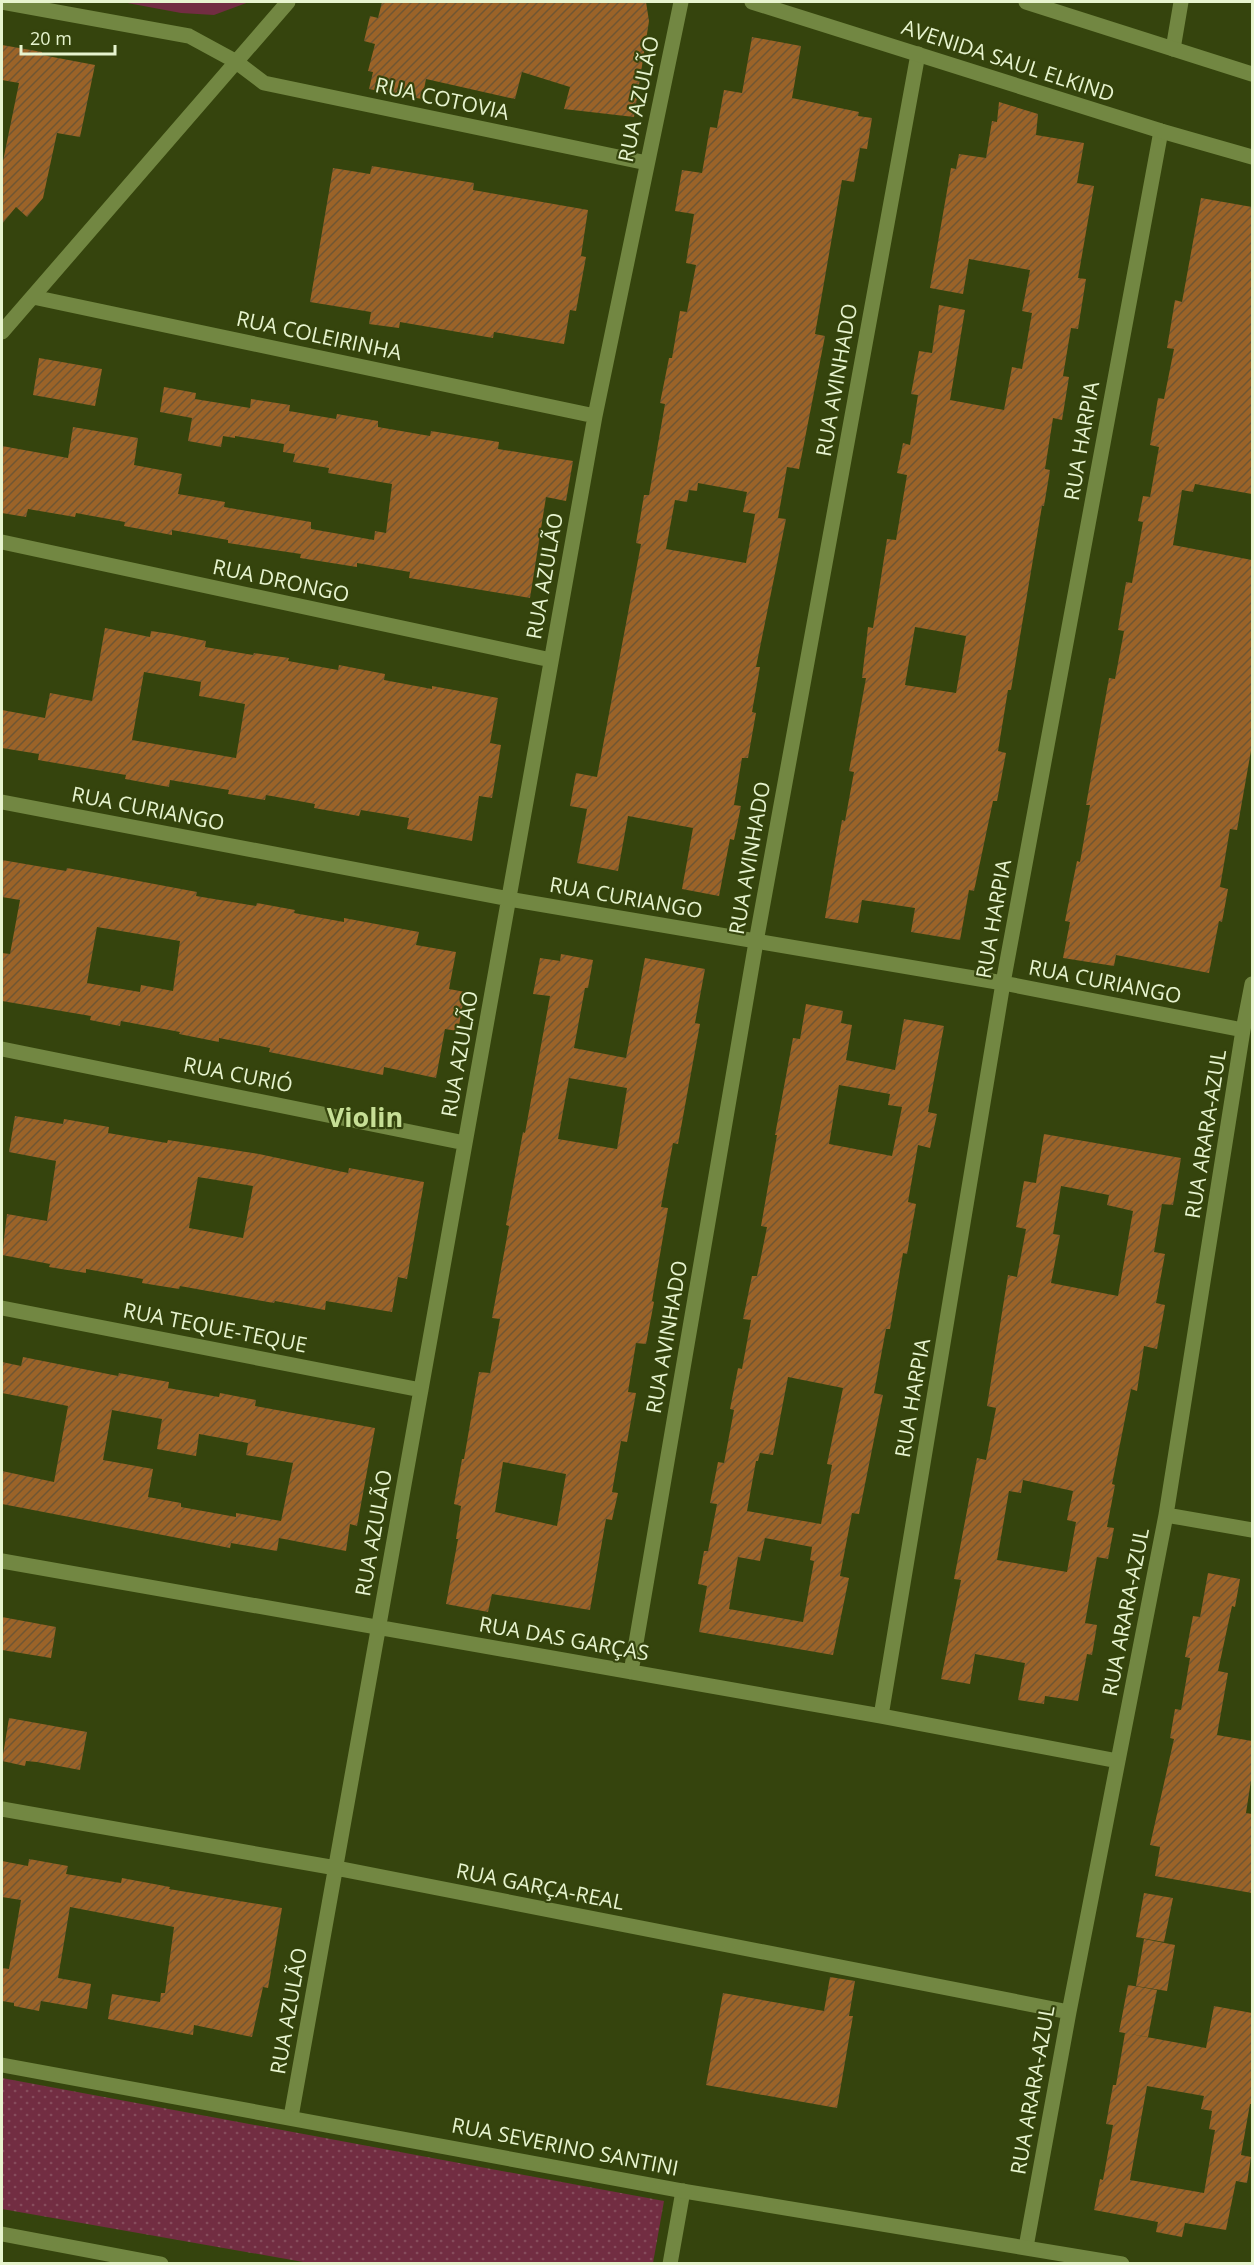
<svg xmlns="http://www.w3.org/2000/svg" width="1254" height="2265" font-family="'Open Sans',sans-serif">
	<defs>
		<pattern id="grass-dots" width="8" height="8" patternUnits="userSpaceOnUse" patternTransform="scale(1.5)"><rect width="8" height="8" fill="#722d42"/><path d="M2 2h.1M6 6h.1" fill="none" stroke="#864c5c" stroke-width="1.8" stroke-linecap="round"/></pattern>
		<pattern id="building-hatch" width="6" height="6" patternUnits="userSpaceOnUse" patternTransform="scale(1.5)"><rect width="6" height="6" fill="#9b6328"/><path d="M-1 1l2-2M0 6l6-6M5 7l2-2" fill="none" stroke="#705633"/></pattern>
	</defs>
	<rect width="100%" height="100%" fill="#35440d"/>
	<path fill="url(#grass-dots)" d="M2,2078L664,2201L653,2263H309L2,2209Z"/>
	<path fill="#722d42" d="M122,2H249L214,15L181,13Z"/>
	<path fill="url(#building-hatch)" fill-rule="evenodd" d="M382,2H646L649,21L634,117L564,109L570,87L522,72L515,99L426,79L422,99L369,89L373,72L368,71L375,44L364,41L370,16L378,18Z
		M752,37L801,46L792,98L859,112L858,116L872,118L867,149L860,148L854,182L842,180L815,334L825,336L799,469L787,467L778,518L786,519L756,667H760L752,712L756,713L748,758H742L734,805L741,806L734,840L730,839L719,896L682,889L693,828L628,816L618,871L577,863L587,809L570,806L576,773L597,777L641,544L636,543L644,495H649L665,404L660,403L669,358H672L680,311L687,312L696,265L686,263L694,214L675,211L682,170L702,173L710,127L717,128L724,90L742,93ZM698,483L747,492L743,512L755,514L746,563L666,549L675,500L687,502L689,490L697,491Z
		M2,45L42,52V55L95,65L80,137L57,133L43,198L27,217L16,207L2,224V166L19,83L2,80Z
		M999,102L1038,114L1036,135L1084,143L1077,183L1094,186L1078,278L1086,279L1078,329L1071,328L1063,376L1069,377L1062,420L1053,418L1045,469L1050,470L1044,506H1042L1011,690H1008L998,751L1006,753L997,801H993L974,891L969,890L960,940L911,932L915,908L862,900L858,923L825,918L842,820L845,821L854,772L849,771L866,678H862L868,627L873,628L887,539L896,540L907,475L897,473L903,443L910,445L918,395L911,394L919,351L932,353L939,305L965,310L950,400L1004,410L1012,367L1022,369L1032,313L1022,311L1030,270L969,259L963,294L930,288L951,168L956,169L959,154L986,158L992,121L997,122ZM915,627L966,636L956,693L905,685Z
		M372,166L474,183L473,190L588,210L581,256L586,257L576,311L570,310L564,344L494,332L493,338L400,322L399,328L369,324L371,312L310,302L333,168L370,174Z
		M1201,198L1252,207V494L1195,484L1193,492L1182,490L1173,545L1252,560V745L1237,830L1230,829L1220,887L1228,889L1222,922L1219,921L1209,973L1116,955L1114,966L1063,958L1070,922L1065,921L1077,861L1080,862L1090,805H1086L1109,678L1115,679L1124,631L1118,630L1126,582L1132,583L1143,522L1138,521L1143,496L1150,497L1159,447L1150,445L1158,398L1164,399L1174,349L1167,348L1175,300L1182,302Z
		M39,358L102,369L95,406L33,395Z
		M164,387L196,393L195,399L250,408L251,399L290,405L289,411L336,419L337,414L378,421V427L430,436L431,431L499,442L498,449L573,461L566,501L546,497L530,598L409,578L410,572L357,563V567L300,558L301,554L228,543V540L172,530V535L124,526L125,522L76,513L75,517L28,509L26,517L2,513V446L68,458L73,427L138,438L134,465L182,474L178,494L225,502L224,507L311,522V529L374,540L375,531L386,533L392,484L328,473L329,468L293,462L295,454L283,452L284,444L235,436V438L223,436L221,447L188,441L192,418L160,412Z
		M105,628L150,637L151,631L171,634L206,641L205,647L253,655L254,653L289,658L288,661L338,670L339,665L385,674L384,680L432,689V686L498,698L490,743L501,745L492,798L479,796L472,841L407,829L409,818L361,810L359,816L314,808L315,804L266,795L265,800L228,794L229,790L170,780L169,787L125,779L126,775L38,760L39,754L2,748V710L45,718L50,693L92,701ZM144,672L201,682L199,696L245,704L236,758L132,740Z
		M2,860L66,871L67,868L112,876L197,892L196,896L256,906L257,903L295,910L294,913L344,922V918L419,932L416,945L456,952L449,989L465,992L458,1031L445,1029L436,1078L384,1067L383,1075L269,1052L270,1048L219,1038V1042L179,1034L180,1032L121,1021L120,1026L90,1020L91,1016L2,1001V953L10,954L20,900L2,897ZM97,927L180,941L173,991L141,985L140,992L87,983Z
		M561,954L593,960L588,988H585L574,1048L626,1058L645,958L705,969L695,1023L700,1024L678,1144L673,1143L661,1207L668,1208L652,1301L654,1302L646,1344L636,1343L628,1392L636,1393L627,1442L621,1441L612,1492L618,1493L612,1520L606,1519L590,1610L492,1594L488,1612L446,1604L458,1539H456L461,1506L454,1504L462,1459H464L479,1372L490,1373L500,1319L492,1318L509,1226L506,1225L523,1132L525,1133L550,996L533,994L540,958L560,961ZM569,1078L627,1088L617,1149L558,1139ZM503,1462L566,1474L557,1526L495,1512Z
		M806,1004L843,1011L841,1023L852,1025L846,1060L895,1070L904,1019L944,1026L928,1112L937,1114L930,1148L918,1145L908,1202L916,1204L907,1254L903,1253L890,1329H886L874,1393L883,1395L859,1514L852,1513L840,1576L849,1578L833,1655L699,1632L707,1586L698,1584L704,1551H708L717,1504L710,1503L718,1462L724,1463L734,1410L730,1409L738,1368L742,1369L751,1320L743,1319L752,1276H757L767,1227L761,1226L777,1135H775L793,1038L800,1039ZM839,1085L890,1094L888,1105L902,1107L892,1156L829,1144ZM788,1377L843,1388L827,1464L832,1465L821,1524L747,1511L756,1461H758L760,1453L773,1455ZM765,1538L812,1547L810,1560L814,1561L803,1622L729,1609L738,1557L760,1561Z
		M15,1116L63,1124L64,1119L109,1127L108,1133L167,1143L168,1140L259,1154L348,1173L349,1168L424,1182L407,1279L398,1277L392,1312L326,1301L325,1310L275,1301L274,1303L180,1286L179,1289L142,1283L143,1279L86,1269V1273L49,1267L50,1264L2,1255L7,1214L47,1221L56,1161L9,1152ZM198,1177L253,1186L243,1238L189,1228Z
		M1044,1134L1181,1158L1173,1205L1162,1204L1154,1252L1165,1254L1156,1303L1165,1305L1157,1349L1144,1346L1137,1391L1131,1389L1112,1484L1115,1485L1107,1527L1114,1528L1108,1559L1097,1557L1085,1623L1097,1625L1092,1655L1087,1654L1078,1701L1045,1696L1044,1704L1018,1700L1025,1663L975,1654L970,1684L941,1679L961,1580L954,1579L977,1458L986,1460L996,1408L987,1406L1008,1275L1017,1277L1026,1229L1016,1227L1024,1181L1036,1183ZM1061,1186L1109,1195L1107,1205L1133,1211L1118,1296L1051,1283L1060,1235L1053,1234ZM1023,1480L1073,1491L1067,1520L1076,1522L1067,1572L997,1560L1009,1491L1021,1493Z
		M23,1357L118,1376L119,1373L169,1382L168,1388L219,1397L220,1393L256,1400L255,1406L375,1428L357,1526L350,1524L346,1551L279,1538L277,1551L231,1543L230,1548L2,1504V1471L54,1482L68,1406L2,1393V1362L21,1366ZM112,1410L162,1419L157,1449L196,1456L199,1434L248,1443L246,1455L293,1463L281,1521L236,1513V1517L181,1507V1503L148,1497L153,1469L103,1460Z
		M1208,1573L1240,1579L1235,1607L1232,1606L1218,1671L1228,1673L1217,1735L1252,1741V1774L1246,1813L1252,1814V1893L1155,1876L1160,1847L1150,1845L1174,1739L1170,1738L1175,1709L1181,1710L1190,1658L1185,1657L1193,1616L1200,1617Z
		M2,1617L56,1627L51,1658L2,1650Z
		M9,1718L87,1732L80,1770L37,1762L26,1761L25,1766L2,1761Z
		M29,1859L68,1866L66,1874L121,1883L122,1878L170,1887L169,1889L282,1908L268,1988L263,1987L252,2037L194,2025L193,2035L108,2019L112,1994L160,2002L161,1993H165L174,1927L70,1907L58,1978L91,1984L87,2009L41,2001L39,2011L14,2006V2003L2,2001V1968L9,1969L21,1900L2,1897V1861L28,1866Z
		M1144,1893L1173,1898L1164,1942L1136,1937Z
		M1144,1939L1175,1945L1167,1991L1136,1986Z
		M830,1977L855,1981L849,2016H853L837,2108L706,2085L723,1993L824,2011Z
		M1128,1985L1157,1990L1148,2037L1119,2032Z
		M1214,2006L1252,2013V2104H1250L1241,2155L1251,2157L1247,2183L1236,2181L1226,2230L1185,2223L1182,2237L1156,2232L1158,2222L1094,2210L1100,2179L1103,2180L1113,2125L1106,2124L1113,2085H1116L1125,2033L1206,2048ZM1147,2086L1204,2096L1201,2109L1212,2111L1209,2129L1215,2130L1204,2193L1130,2180Z"/>
	<g fill="none" stroke-linecap="round" stroke-linejoin="round">
		<path stroke="#728742" stroke-width="15" d="M2,2L189,36L235,61L264,83L647,163
			M1173,49L1181,2
			M33,297L595,416
			M2,332L288,2
			M2,542L551,660
			M2,802L509,899L1003,983L1243,1030
			M2,1049L465,1143
			M2,1308L421,1390
			M1166,1515L1252,1530
			M2,1561L881,1716L1118,1761
			M631,1672L756,942L918,54
			M881,1716L1003,983L1161,131
			M2,1809L336,1868L1069,2012
			M291,2117L595,416L681,2
			M1026,2247L1069,2012L1166,1515L1243,1030L1252,984
			M670,2264L683,2191"/>
		<path stroke="#728742" stroke-width="15" d="M2,2065L683,2191L1122,2264
			M2,2234L161,2264"/>
		<path stroke="#728742" stroke-width="15" d="M752,2L1161,131L1252,157
			M1026,2L1252,74"/>
	</g>
	<g text-anchor="middle" stroke-width="4.5" stroke-linejoin="round" paint-order="stroke">
		<g font-size="21" fill="#e7f4cf" stroke="#35440d">
			<text transform="translate(1008 61) rotate(18)" y="7">AVENIDA SAUL ELKIND</text>
			<text transform="translate(442 99) rotate(12)" y="7">RUA COTOVIA</text>
			<text transform="translate(639 99) rotate(-78)" y="7">RUA AZULÃO</text>
			<text transform="translate(319 336) rotate(12)" y="7">RUA COLEIRINHA</text>
			<text transform="translate(837 380) rotate(-80)" y="7">RUA AVINHADO</text>
			<text transform="translate(1082 441) rotate(-80)" y="7">RUA HARPIA</text>
			<text transform="translate(545 576) rotate(-80)" y="7">RUA AZULÃO</text>
			<text transform="translate(281 581) rotate(12)" y="7">RUA DRONGO</text>
			<text transform="translate(148 809) rotate(11)" y="7">RUA CURIANGO</text>
			<text transform="translate(750 858) rotate(-80)" y="7">RUA AVINHADO</text>
			<text transform="translate(626 898) rotate(10)" y="7">RUA CURIANGO</text>
			<text transform="translate(994 919) rotate(-80)" y="7">RUA HARPIA</text>
			<text transform="translate(1105 982) rotate(11)" y="7">RUA CURIANGO</text>
			<text transform="translate(460 1054) rotate(-80)" y="7">RUA AZULÃO</text>
			<text transform="translate(238 1075) rotate(11)" y="7">RUA CURIÓ</text>
			<text transform="translate(1206 1134) rotate(-81)" y="7">RUA ARARA-AZUL</text>
			<text transform="translate(215 1328) rotate(11)" y="7">RUA TEQUE-TEQUE</text>
			<text transform="translate(667 1337) rotate(-80)" y="7">RUA AVINHADO</text>
			<text transform="translate(913 1398) rotate(-80)" y="7">RUA HARPIA</text>
			<text transform="translate(374 1533) rotate(-80)" y="7">RUA AZULÃO</text>
			<text transform="translate(1126 1612) rotate(-79)" y="7">RUA ARARA-AZUL</text>
			<text transform="translate(564 1639) rotate(10)" y="7">RUA DAS GARÇAS</text>
			<text transform="translate(540 1887) rotate(11)" y="7">RUA GARÇA-REAL</text>
			<text transform="translate(289 2011) rotate(-80)" y="7">RUA AZULÃO</text>
			<text transform="translate(1033 2090) rotate(-80)" y="7">RUA ARARA-AZUL</text>
			<text transform="translate(565 2147) rotate(11)" y="7">RUA SEVERINO SANTINI</text>
		</g>
		<g font-size="27" font-weight="bold" fill="#c7df96" stroke="#35440d">
			<text x="365" y="1127">Violin</text>
		</g>
	</g>
	<rect width="1254" height="2265" fill="none" stroke="#e7f4cf" stroke-width="6"/>
	<path d="M21 45v9h94v-9" fill="none" stroke="#e7f4cf" stroke-width="3"/>
	<text x="30" y="45" font-size="18" fill="#e7f4cf" stroke="#35440d" stroke-width="4.5" paint-order="stroke">20 m</text>
</svg>
